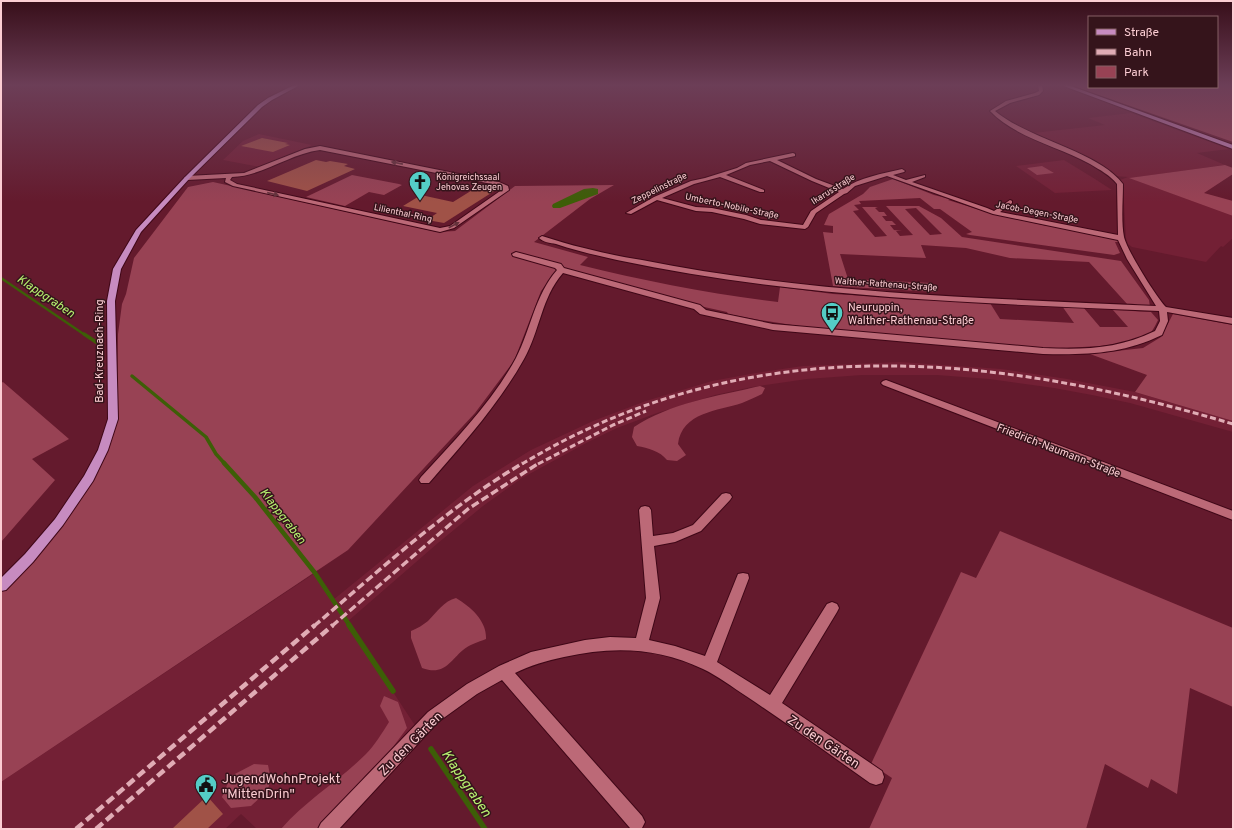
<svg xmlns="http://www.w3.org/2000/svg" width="1234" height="830" font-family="Overpass,sans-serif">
	<rect width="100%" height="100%" fill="#641a2d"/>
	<path fill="#732035" d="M1131,113L1229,149L1197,153L1225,165L1130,178L1233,216V238L1223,247L1221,246L1206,262L1132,247L1128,244L1126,238L1123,185L1120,180L1128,177L1113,176L1033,133L1105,125L1088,118Z
		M259,134L312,145L260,167L223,160L243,141Z
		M1064,160L1095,179L1112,190L1055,193L1016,166Z
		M900,362L1001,369L1067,379L1135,392L1233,421V432L1130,403L1092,395L1054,388L989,379L937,375H862L807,379L752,387L715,395L657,413L617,428L588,442L522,478L483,506L438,543L347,622L418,730L324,829H257L241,814L225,829H1V782L315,573L333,600L473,486L531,450L593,421L646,401L712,381L756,373L803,366Z"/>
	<path fill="#984254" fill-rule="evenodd" d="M1075,85H1089V87H1217V85H1233V142L1079,88Z
		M1225,165L1233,168V174L1204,193L1233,201V216L1129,178Z
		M1042,166L1054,173L1037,175L1027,168Z
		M352,175L399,184L402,185L384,195L369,192L345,206L306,197Z
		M893,179L934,195L950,199L948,200L993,214L1047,226L1048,224L1114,238L1119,242H1115L1120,253L1114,255L970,235L966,234L972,232L940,209H934L920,198L859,201L861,204L854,205L859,210L853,211L875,237L887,236L862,207H878L875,208L879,212H884L887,216H882L886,221H892L896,225H890L894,230L902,231H896L900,236L913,235L886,206H919L941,218L962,237L1121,261L1149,300L1150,307L1128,305L1089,262L1010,258L966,248L921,245L926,258L840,254L848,279L931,283L937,292L833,286L823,232L833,233V226L824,225L829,214L863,194L870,187ZM916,208L942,234L930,235L905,209Z
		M213,182L437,232L455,231L515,186L614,185L590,199L534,242L588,257L580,265C645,281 711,294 778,302L780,287L833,294L990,303L1000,319L1074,323L1062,306L1083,307L1100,327H1128L1113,310L1151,312L1158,320C1156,324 1154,328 1152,331C1137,348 1064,348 1042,348C937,339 831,335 728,314L727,312L677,301L565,268L561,265L554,268L557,271L541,291L514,361L475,413L348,550L1,782V589L60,526L117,418L118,334L122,304L126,294L134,258L188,187Z
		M1173,314L1233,325V421L1135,392L1147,375L1090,354L1143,348L1161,337Z
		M3,382L69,439L32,459L55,480L1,542V383Z
		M760,386L765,388L762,394C756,397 749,400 742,403C718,411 682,412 678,444L686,455L677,461L667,460C660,451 648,448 637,446L632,437L634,427C670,403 718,396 760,386Z
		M1000,531L1233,628V707L1190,688L1177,794L1151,779L1148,788L1105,764L1086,829H869L892,778L871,764L961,572L976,578Z
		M456,598C471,607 487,621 486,639C478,642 469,645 463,650C449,662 444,676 422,668L411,638V631C418,628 423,625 428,621C437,612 444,601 456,598Z
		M384,696L398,702L407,728L393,747L365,776L336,812L317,829H281C306,800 339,781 366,754C375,745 382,733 389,722L380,706Z
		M254,764L268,765L271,780L267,791L251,806L231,808L222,797L231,776Z"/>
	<path fill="#3d5e07" d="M593,188L598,189V194L560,208H553L552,206L553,204L584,189Z"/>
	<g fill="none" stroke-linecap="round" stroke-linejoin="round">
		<path stroke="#3d5e07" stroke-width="2.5" d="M1,278L85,335"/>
		<path stroke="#3d5e07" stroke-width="3.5" d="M84,334L99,344
			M132,376L206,437L216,454L225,464"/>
		<path stroke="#3d5e07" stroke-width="4.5" d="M224,463L255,497L315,573L350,626"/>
		<path stroke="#3d5e07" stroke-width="5.5" d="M349,625L393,691
			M431,749L485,829"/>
	</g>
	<path fill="#a05247" d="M262,138L288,143L285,144L290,145L273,152L241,146Z
		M316,160L326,162L330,161L348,164L344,166L355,169L307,191L267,181Z
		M482,184L499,188L444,223L427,220L437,213L403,206L421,195L453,202Z
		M207,796L223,814L207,829H172Z"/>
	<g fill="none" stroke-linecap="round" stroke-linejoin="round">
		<g stroke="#3f0717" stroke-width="2">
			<path id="minor" d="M1038,85H1042L1043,91L1039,95L1010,103L995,111C1030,140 1098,151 1123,184C1123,200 1121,221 1124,237C1127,250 1156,297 1166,307L1233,318V324L1167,312L1168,321L1162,335C1123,354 1086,355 1043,354L773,330L700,314L694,309L563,273C541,298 540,331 524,359C499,404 463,444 429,483H421L419,480L421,477C455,440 492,402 516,358C531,329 535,295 557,270L555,268L513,256L512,254L516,252L561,264L564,268L700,305L706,310L773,324L1043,348C1083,350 1118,349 1155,331L1160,321L1159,311C978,303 795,298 617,260C596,255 576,251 556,244C550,243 543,242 539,238L542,236C556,240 570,245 584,248C603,253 622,257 642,260C811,294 984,298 1156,306L1127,259L1118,240L993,214L887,176L855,186L847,193L844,194L816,213L808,227L805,229L760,224L744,219L712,212L696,211L657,200L631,214L626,213L654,197L691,181L705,178L737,168L746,163L793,153L795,154V156L777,160L816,179L843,189C860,177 882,174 902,169L905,171L904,172L893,175L906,180L925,175V177L912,182L987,208L994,211L1010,200L1012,201V203L1000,212L1118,235L1117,184C1110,175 1100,170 1090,164C1058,146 1016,138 990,111L1006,101L1035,93L1039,91ZM770,161L812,181L839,192L811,211L803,225L761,220L746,215L712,208L696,207L662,198L694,184L720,177L760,192H764V190L726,175L750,165Z
				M320,146L499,182L508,186L509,190L454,228L440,232L233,186L225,182L226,178L187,180L184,178L187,176L244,173L305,149ZM320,150L497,185L503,189L450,226L440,228L237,184L230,180L232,177C263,176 289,154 320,150Z
				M886,380L1233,511V520L883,385L881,383L883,381Z
				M726,493L730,494L732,497L730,500L701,531L675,542L654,546L660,598L649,640L675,646L705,656L738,574L743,573L748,574L749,578L717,662L770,695L827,604L832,602L837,604L839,608L837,612L782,703L882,771L884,777L882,783L876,785L870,783C829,754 788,724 746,696C732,687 718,676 703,669C657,647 612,646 564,657C546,661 531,665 515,673L642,816L645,822L642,828H630L502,680L477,694L438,722L339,829H318L321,823L428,712L467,684L499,666L531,652L585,640L610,637L636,638L646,598L639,510L641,507L645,506L649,507L651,510L653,536L673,533L693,525L722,494Z"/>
		</g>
		<g stroke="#3f0717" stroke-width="2">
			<path id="major" d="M294,85H300L272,100L262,107L189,179L141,232L121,269L115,301L118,419L108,450L93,481L63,525L33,562L6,590L1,591V578L25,554L55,519L84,476L98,450L108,419L107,301L113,269L136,230L185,177L258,105L268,98Z
				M1068,85L1233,145V149L1061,85Z"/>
		</g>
		<use href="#minor" fill="#bc6977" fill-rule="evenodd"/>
		<use href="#major" fill="#c78bc0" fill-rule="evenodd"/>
		<path stroke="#e0acb5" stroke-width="3" stroke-dasharray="6 3" stroke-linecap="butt" d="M522,464C747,328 992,352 1233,424
			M538,464L613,425L646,411"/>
		<path stroke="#e0acb5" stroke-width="3.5" stroke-dasharray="8 3.5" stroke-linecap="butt" d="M314,626C381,569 447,508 523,463
			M332,626L468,509L539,463"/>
		<path stroke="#e0acb5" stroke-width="4.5" stroke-dasharray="9 4.5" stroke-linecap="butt" d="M76,829L315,625
			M96,829L333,625"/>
	</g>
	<defs><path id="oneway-solid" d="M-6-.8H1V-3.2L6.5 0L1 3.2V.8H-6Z"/></defs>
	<g fill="#64323b">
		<use href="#oneway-solid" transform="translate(397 163) rotate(-169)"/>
		<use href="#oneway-solid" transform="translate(273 194) rotate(13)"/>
		<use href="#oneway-solid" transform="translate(454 225) rotate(-28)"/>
	</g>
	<linearGradient id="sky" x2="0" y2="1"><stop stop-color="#370e19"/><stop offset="0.42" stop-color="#6c3e57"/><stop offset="1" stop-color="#6c3e57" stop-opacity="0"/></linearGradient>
	<rect width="1234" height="202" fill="url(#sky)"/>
	<defs>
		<g id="church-pin" transform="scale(1.15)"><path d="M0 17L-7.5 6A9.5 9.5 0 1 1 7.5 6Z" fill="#54cdc6" stroke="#35141b"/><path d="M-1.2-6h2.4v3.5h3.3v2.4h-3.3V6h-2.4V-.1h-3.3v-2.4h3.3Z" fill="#111"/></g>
		<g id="bus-pin" transform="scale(1.15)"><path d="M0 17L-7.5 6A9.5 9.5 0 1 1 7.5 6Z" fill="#54cdc6" stroke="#35141b"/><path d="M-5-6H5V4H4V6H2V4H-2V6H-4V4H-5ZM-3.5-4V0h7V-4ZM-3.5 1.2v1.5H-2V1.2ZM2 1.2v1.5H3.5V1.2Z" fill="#111"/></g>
		<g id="civic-pin" transform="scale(1.15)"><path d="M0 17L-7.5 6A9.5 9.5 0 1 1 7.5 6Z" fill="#54cdc6" stroke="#35141b"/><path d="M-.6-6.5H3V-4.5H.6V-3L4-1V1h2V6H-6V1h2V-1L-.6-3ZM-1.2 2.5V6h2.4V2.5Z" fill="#111"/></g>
	</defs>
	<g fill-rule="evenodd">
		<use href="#church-pin" x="420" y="182"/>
		<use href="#bus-pin" x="832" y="313"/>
		<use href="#civic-pin" x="206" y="785"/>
	</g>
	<g text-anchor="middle" stroke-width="3" stroke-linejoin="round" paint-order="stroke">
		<g font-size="9" fill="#fccdd3" stroke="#35141b" text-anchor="start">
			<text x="436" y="180">Königreichssaal<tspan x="436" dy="10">Jehovas Zeugen</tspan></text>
		</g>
		<g font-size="9" fill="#fccdd3" stroke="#35141b">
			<text transform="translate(659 188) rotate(-26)" y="3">Zeppelinstraße</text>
			<text transform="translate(833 189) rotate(-32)" y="3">Ikarusstraße</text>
			<text transform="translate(732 206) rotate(12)" y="3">Umberto-Nobile-Straße</text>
			<text transform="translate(1037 212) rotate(11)" y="3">Jacob-Degen-Straße</text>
			<text transform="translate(403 213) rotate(12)" y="3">Lilienthal-Ring</text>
			<text transform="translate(886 284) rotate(4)" y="3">Walther-Rathenau-Straße</text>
		</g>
		<g font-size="11" fill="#fccdd3" stroke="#35141b" text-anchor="start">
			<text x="848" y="311">Neuruppin,<tspan x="848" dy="13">Walther-Rathenau-Straße</tspan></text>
		</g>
		<g font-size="11" fill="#fccdd3" stroke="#35141b">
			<text transform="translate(99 351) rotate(-90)" y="4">Bad-Kreuznach-Ring</text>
			<text transform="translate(1059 450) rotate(21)" y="4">Friedrich-Naumann-Straße</text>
		</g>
		<g font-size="12" font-style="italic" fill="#b8f471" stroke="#35141b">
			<text transform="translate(46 296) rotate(34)" y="4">Klappgraben</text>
			<text transform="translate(283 516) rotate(52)" y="4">Klappgraben</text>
		</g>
		<g font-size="13" fill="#fccdd3" stroke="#35141b">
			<text transform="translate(824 741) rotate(34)" y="5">Zu den Gärten</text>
			<text transform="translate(410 743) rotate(-45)" y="5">Zu den Gärten</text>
		</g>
		<g font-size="13" fill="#fccdd3" stroke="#35141b" text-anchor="start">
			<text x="222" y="783">JugendWohnProjekt<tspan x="222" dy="15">"MittenDrin"</tspan></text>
		</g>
		<g font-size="14" font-style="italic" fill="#b8f471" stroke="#35141b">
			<text transform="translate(467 783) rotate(56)" y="5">Klappgraben</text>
		</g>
	</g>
	<rect width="1234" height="830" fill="none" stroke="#fccdd3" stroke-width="4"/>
	<rect x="1088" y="16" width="130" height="72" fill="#35141b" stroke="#855e65"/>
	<rect x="1096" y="29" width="20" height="6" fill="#c78bc0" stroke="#855e65"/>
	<text x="1124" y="36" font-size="12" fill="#fccdd3">Straße</text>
	<rect x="1096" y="49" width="20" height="6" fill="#e0acb5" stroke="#855e65"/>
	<text x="1124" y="56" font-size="12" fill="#fccdd3">Bahn</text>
	<rect x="1096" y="66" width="20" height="12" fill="#984254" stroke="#855e65"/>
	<text x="1124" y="76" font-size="12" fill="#fccdd3">Park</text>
</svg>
